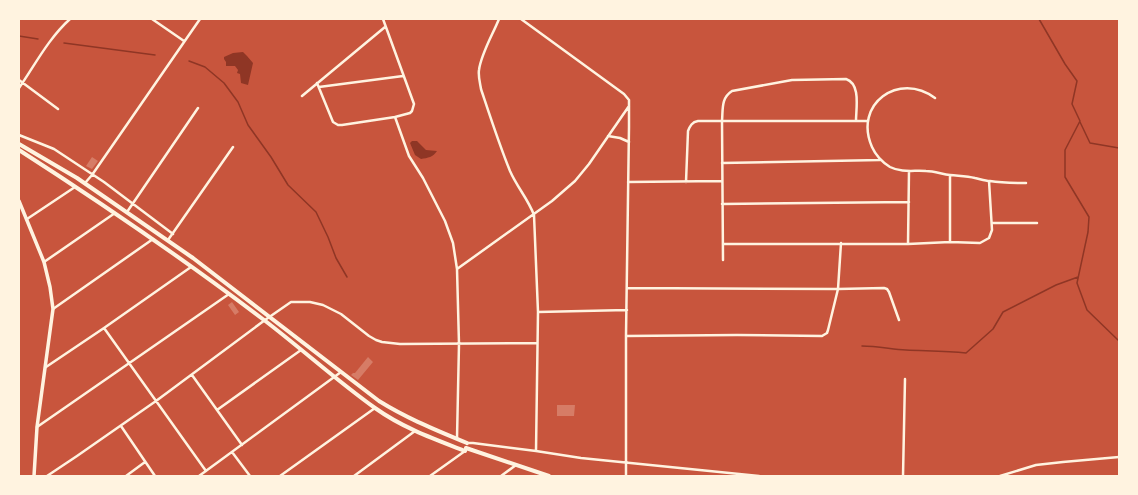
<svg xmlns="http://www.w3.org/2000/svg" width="1138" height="495" font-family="'Sofia Sans Condensed',sans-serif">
	<rect width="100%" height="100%" fill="#c8553d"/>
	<path fill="#8f3625" d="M243,52L247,56L253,63L248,85L241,83L240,74L237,73L238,70L235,66H226V62L224,59V57L233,53Z
		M412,141H417L426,150L437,151C433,157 428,158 421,159L415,155L410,143Z"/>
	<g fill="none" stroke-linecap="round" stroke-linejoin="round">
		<path stroke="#8f3625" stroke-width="1.5" d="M1039,19L1065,64L1077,81L1072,104L1080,121L1065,150V177L1089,217L1088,232L1077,283L1087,310L1119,341
			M19,36L38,39
			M64,43L155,55
			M189,61L205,67L224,83L238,102L248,125L271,157L288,185L316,212L328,237L336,258L347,277
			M1080,122L1090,143L1119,148
			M862,346C877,346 891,349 906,350C926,351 946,351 966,353L993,329L1003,312L1056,285L1078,277"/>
	</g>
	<path fill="#d67c66" d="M92,157L98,161L92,169L86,166Z
		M232,302L239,312L235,315L228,305Z
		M368,357L373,362L358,380L351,375L353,373H355Z
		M557,405H575L574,416H557Z"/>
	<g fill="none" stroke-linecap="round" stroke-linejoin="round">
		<path stroke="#fff3e0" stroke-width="2.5" d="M152,19L184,41
			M499,19C493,34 481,54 479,70C478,76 480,83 481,89C490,116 499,144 510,171C517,187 528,199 534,215L538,312L536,451
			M521,19L624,94L629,100V127L626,336V476
			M19,80L58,109
			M317,83L333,122L338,125H342L395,117L410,113L412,111L414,104L383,19
			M319,87L403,76
			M19,88C35,65 48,39 70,19
			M302,96L385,27
			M935,98C899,71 853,104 872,147C876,156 882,162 890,167C902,173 914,170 926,171C934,171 942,174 950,175C959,176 967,176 975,178C980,179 985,181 990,181C1002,183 1014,183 1026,183
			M395,117L409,156L423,178L445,221L453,243L457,269L459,344L457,438
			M19,135L54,149L104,182L173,234
			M608,136L620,138L629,142
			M722,163L880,160
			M950,175V242
			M628,182L722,181
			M686,182L688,131C690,126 692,122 698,121H867
			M85,183L92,175L200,19
			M722,204L909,202
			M127,212L198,108
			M27,219L75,187
			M992,223H1037
			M168,240L233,147
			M723,244H908L950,242L980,243L989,238L992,230L989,181
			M908,244L909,171
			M723,260L722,121C723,109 721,98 732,91L792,80L846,79C861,84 856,108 856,121
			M44,262L115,213
			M457,269L552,201L575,181L589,164L629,106
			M627,288L838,289L884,288L887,289L889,292L899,320
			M53,309L153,239
			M538,312L627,310
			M104,328L206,471
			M626,336L737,335L822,336L827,333L828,330L838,289L841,243
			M46,367L104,328L191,267
			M192,375L242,445
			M217,410L301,350
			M121,426L155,476
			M37,427L229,294
			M467,444V443H473L536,451L581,458L759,476
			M232,452L250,476
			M47,476L77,456L156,401L265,320L291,302H310L323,305L341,314L369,336L376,340L382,342L400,344L537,343
			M126,476L145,462
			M199,476L341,372
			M280,476L375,408
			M354,476L415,431
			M430,476L465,451
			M501,476L516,465
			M903,476L905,379
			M1000,476L1036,465L1063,462L1119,457"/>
		<path stroke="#fff3e0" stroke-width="3.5" d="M19,201L44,262L50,287L53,309L37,427L34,476"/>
		<path stroke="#fff3e0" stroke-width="4" d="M19,144L77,178L193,258L379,401C408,419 436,430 467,443
			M19,150C103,204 185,260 264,320C302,349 337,381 375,408C403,428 434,439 465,451
			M466,448L549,476"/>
	</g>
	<rect width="1138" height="495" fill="none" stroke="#fff3e0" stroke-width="40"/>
</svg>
